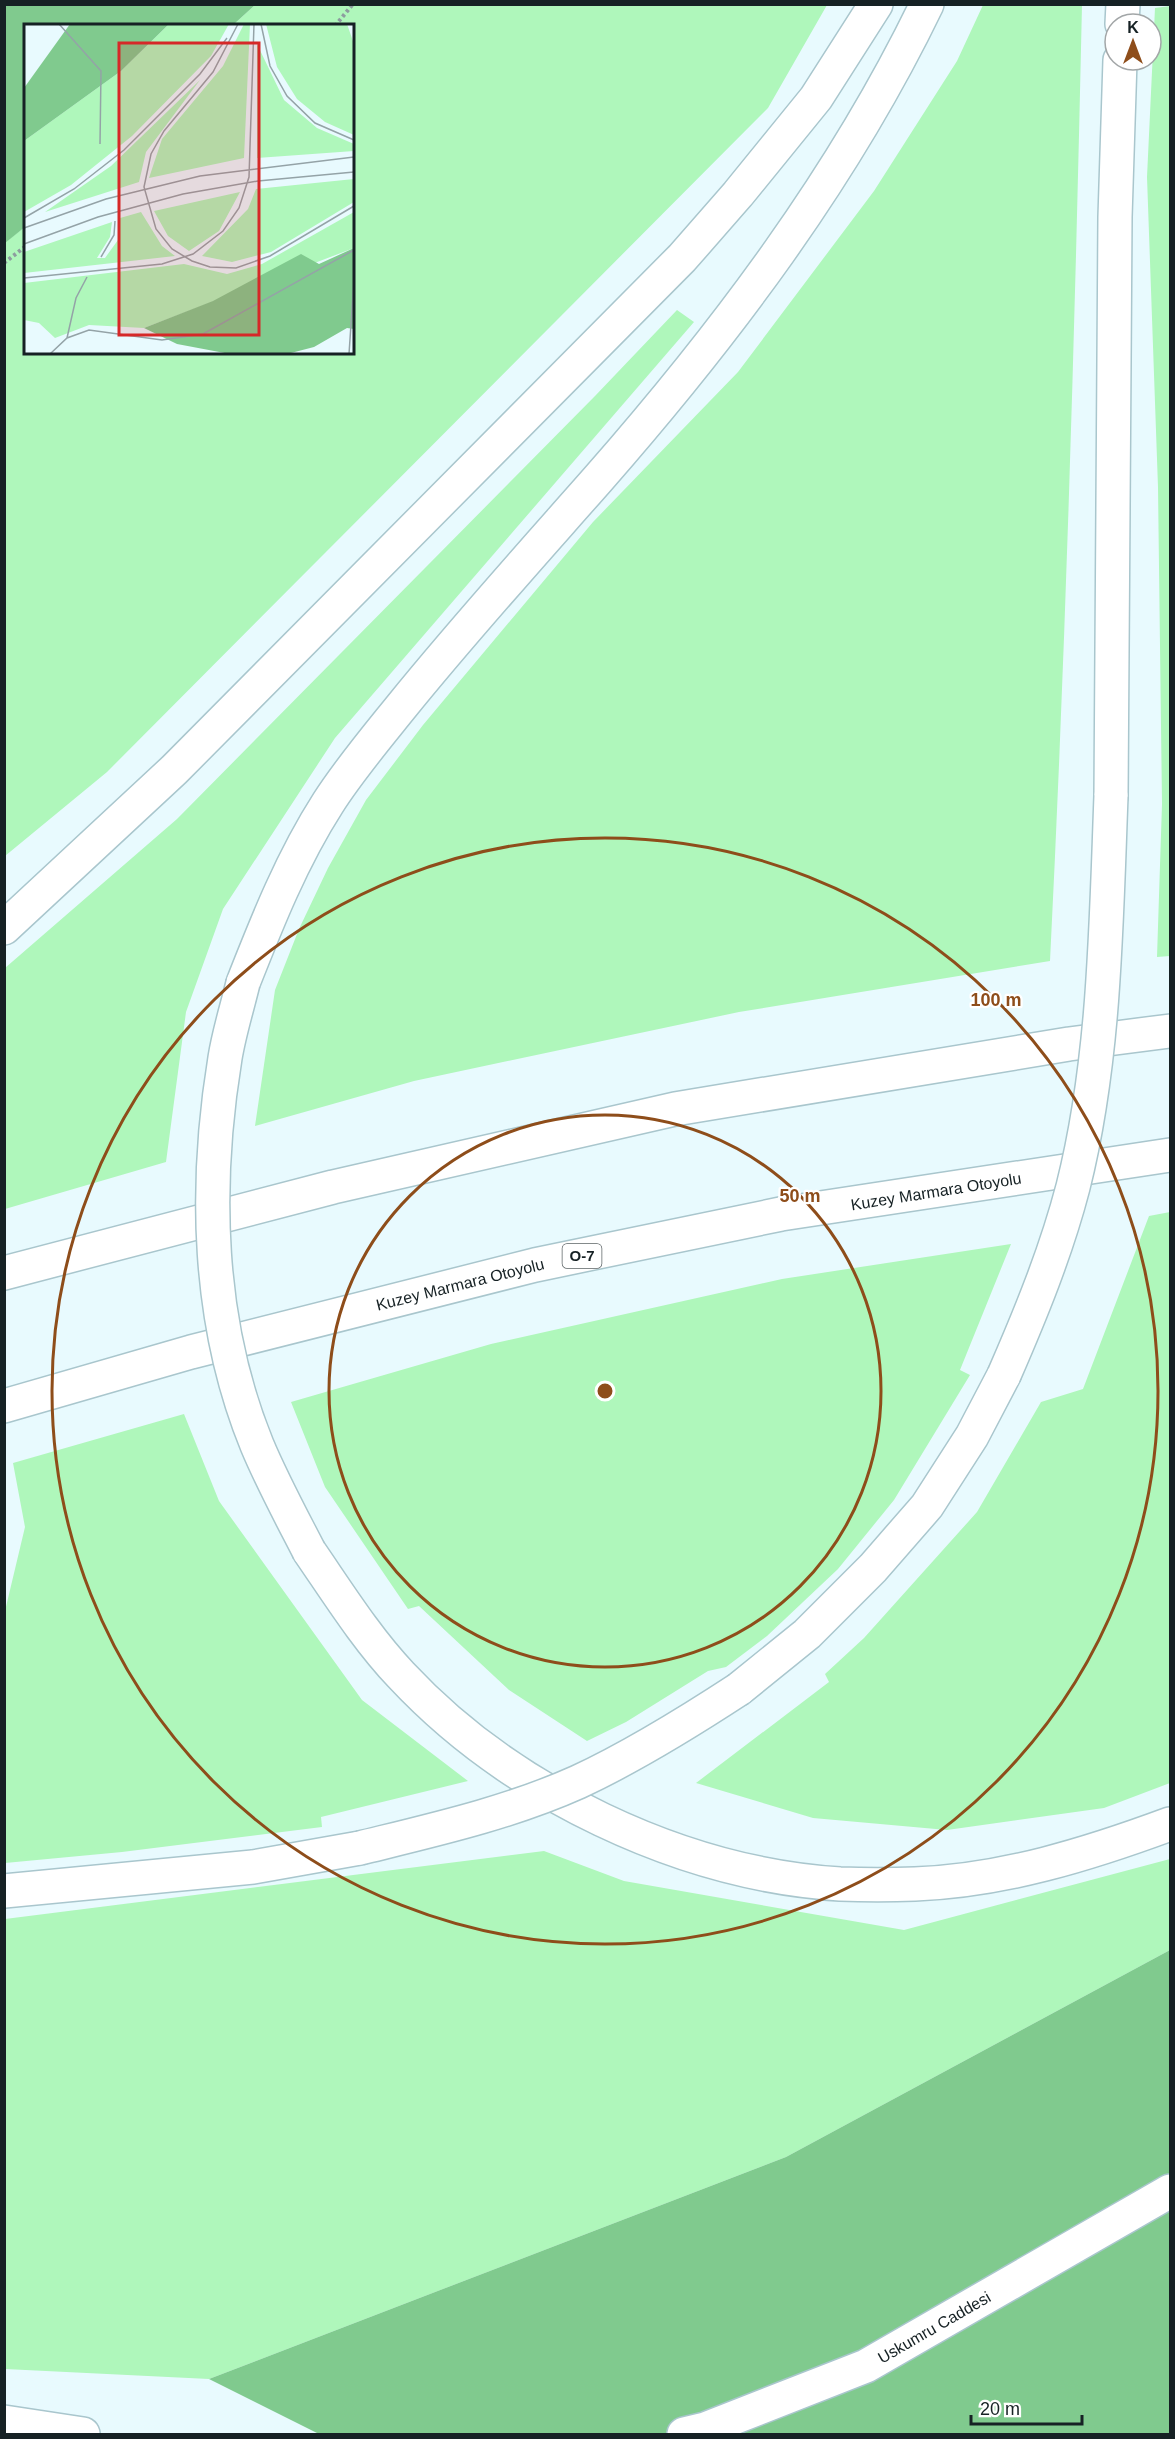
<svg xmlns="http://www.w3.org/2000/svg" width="1175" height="2439" font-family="Arial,sans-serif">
	<rect width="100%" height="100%" fill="#e8fafe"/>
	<path fill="#aff7bb" d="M255,5H827L768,108L107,772L5,856L4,243L25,227L26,352H352V26L233,25Z
		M983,5H1082C1075,323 1066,642 1050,961L739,1012L414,1081L255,1126L275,990L299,929L328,868L366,800L423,725L593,522L738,372L874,191L957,61Z
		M1170,6V956L1157,957L1162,804L1158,487L1147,177L1155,8Z
		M677,310L694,322L335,738L223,909L186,1012L166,1162L5,1209V968L177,819L595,396Z
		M1170,1212V1783L1104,1808L947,1830L813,1818L696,1783L829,1682L825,1674L864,1638L977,1512L1041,1402L1083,1389L1149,1216Z
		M1011,1244L960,1370L970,1375L894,1500L838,1569L767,1636L726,1667L708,1671L626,1722L587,1741L509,1690L419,1606L408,1609L325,1487L291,1402L491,1344L782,1279Z
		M184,1414L219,1501L362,1700L468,1781L321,1817L322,1827L122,1852L5,1863V1611L25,1527L13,1463Z
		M544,1851L624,1881L904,1930L1170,1859V1950L786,2157L209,2379L5,2369V1919Z"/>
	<path fill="#80ca8e" d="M5,4H255V5L233,25L26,26L25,227L5,243Z
		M1170,1950V2434H319L209,2379L786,2157Z"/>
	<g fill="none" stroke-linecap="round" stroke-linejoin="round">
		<g stroke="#a9c6cd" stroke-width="36">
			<path id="secondary" d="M4,2422L83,2434
				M684,2434L705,2429L866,2366L1170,2191"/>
		</g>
		<g stroke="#a9c6cd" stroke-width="36">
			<path id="motorway" d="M1122,24L1123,4
				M1111,796L1115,217L1120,60
				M4,928L174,770L682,258L738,194L816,98L876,4
				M243,983C267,922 292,859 328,803C349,770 376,738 401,707C464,629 531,555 598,479C725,334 843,178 927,4
				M4,1273L333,1187L675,1109L1069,1044L1170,1031
				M4,1406L191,1352L535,1265L781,1214L1170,1155
				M309,1551C338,1593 366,1638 401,1675C510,1792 681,1874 840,1884C865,1885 890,1885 915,1884C1002,1881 1089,1854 1170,1824
				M739,1689L807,1634L873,1568L927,1506L972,1436L1004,1375
				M4,1891L253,1867L360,1848"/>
		</g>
		<path stroke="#8d9c9f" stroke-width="4" stroke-dasharray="3 3" stroke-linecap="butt" d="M335,26L353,4
			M4,263L26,246"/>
		<use href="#secondary" stroke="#fff" stroke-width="33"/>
		<use href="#motorway" stroke="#fff" stroke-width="33"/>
		<g stroke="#a9c6cd" stroke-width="36" stroke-linecap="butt">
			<path id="motorway-bridge" d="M243,983C237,1008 229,1033 225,1058C204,1186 207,1323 257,1445C272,1481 291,1516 309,1551
				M1004,1375C1031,1313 1056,1252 1073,1187C1105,1060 1106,926 1111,796
				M360,1848C433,1830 509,1813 578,1782C634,1756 687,1723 739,1689"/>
		</g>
		<use href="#motorway-bridge" stroke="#fff" stroke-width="33"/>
	</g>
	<g fill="none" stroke="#8e4d1a" stroke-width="3">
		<circle cx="605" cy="1391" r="276"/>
		<circle cx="605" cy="1391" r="553"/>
	</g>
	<g text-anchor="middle" stroke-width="4.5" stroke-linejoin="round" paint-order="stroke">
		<rect fill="#fff" stroke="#5c6466" stroke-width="1.5" x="562.5" y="1244" width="39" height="24" rx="4.5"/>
		<g font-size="15" font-weight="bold" fill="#162124">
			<text x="582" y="1261">O-7</text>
		</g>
		<g font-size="16" fill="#162124" stroke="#fff">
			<text transform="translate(936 1191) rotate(-9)" y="6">Kuzey Marmara Otoyolu</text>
			<text transform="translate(460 1284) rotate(-14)" y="6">Kuzey Marmara Otoyolu</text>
			<text transform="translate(934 2327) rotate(-30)" y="6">Uskumru Caddesi</text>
		</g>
	</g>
	<g transform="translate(24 24)">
		<rect width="330" height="330" fill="#e8fafe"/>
		<path d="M145,0H205L187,32L108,112L47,161L0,188V117L97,47ZM220,0H226L220,134L125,154L138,115L199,42ZM242,0H323L330,20V111L301,98L273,75L253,43ZM233,20L260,76L293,104L330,120V127L233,134ZM176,56L122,128L115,158L21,188L87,142ZM330,155V178L247,228L208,238L178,232L224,185L232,165ZM216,168L195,207L165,227L144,212L130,187ZM117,188L138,222L151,232L0,249V228L88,198L86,213L73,234H81L94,216L96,194ZM330,188V224L120,304L65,301L31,314L15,299L0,296V259L160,240L203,250L238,240Z" fill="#aff7bb"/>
		<path d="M46,0H145L97,47L0,117V64ZM330,224V305L323,304L290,323L263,330H206L153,320L120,304L189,277L277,230L295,240Z" fill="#80ca8e"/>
		<path fill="none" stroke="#94a3a7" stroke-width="1.5" d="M35,0L77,47L76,120M214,0L189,48L140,107L127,130L120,163L132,205L148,225L168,237L186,243L212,244L246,232L330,182M237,0L246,42L263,72L291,99L330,116M0,194L50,165L100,126L176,50L203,14M0,204L82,175L176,152L330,133M0,220L74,193L159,170L234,157L330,148M77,233L90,211L91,197M0,254L138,240L169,230L199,207L215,184L225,153L230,0M43,314L52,274L63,253M26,330L43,314L65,306L138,316L179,310L330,226M325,330L330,256"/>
		<path fill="#d62828" fill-opacity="0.15" stroke="#d62828" stroke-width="3" d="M95,19H235V311H95Z"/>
		<rect width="330" height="330" fill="none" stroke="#162124" stroke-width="3"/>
	</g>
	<circle cx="605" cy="1391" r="9" fill="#8e4d1a" stroke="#fff" stroke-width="3"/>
	<g font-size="18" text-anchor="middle" font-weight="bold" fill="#8e4d1a" stroke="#fff" stroke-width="4.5" stroke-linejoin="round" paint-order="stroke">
		<text x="996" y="1006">100 m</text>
		<text x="800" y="1202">50 m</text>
	</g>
	<rect width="1175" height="2439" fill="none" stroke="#162124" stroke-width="12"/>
	<g transform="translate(1133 42)"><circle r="28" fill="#ffffff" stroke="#a2a6a7" stroke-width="1.5"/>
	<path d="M0-4.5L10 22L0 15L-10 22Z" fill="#8e4d1a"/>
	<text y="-9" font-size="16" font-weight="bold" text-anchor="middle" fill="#162124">K</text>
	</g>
	<path d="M971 2415v9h111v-9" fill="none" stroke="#162124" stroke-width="3"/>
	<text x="980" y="2415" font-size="18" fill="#162124" stroke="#ffffff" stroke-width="4.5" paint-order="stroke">20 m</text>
</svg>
